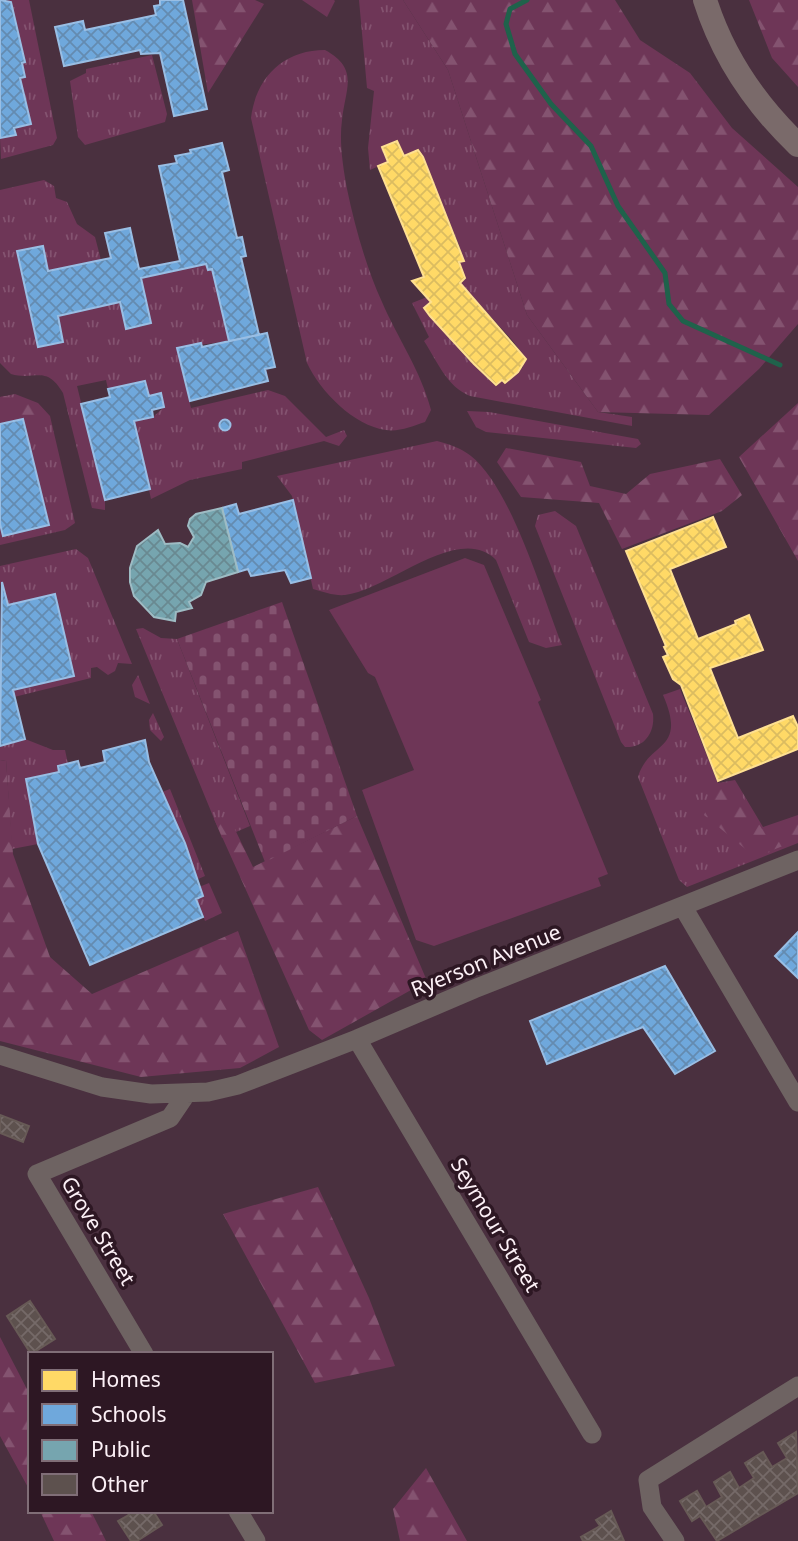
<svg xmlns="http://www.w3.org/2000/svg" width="798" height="1541" font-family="'Noto Sans',sans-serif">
	<defs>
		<pattern id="grass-tufts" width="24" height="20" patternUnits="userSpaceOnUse" patternTransform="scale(1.75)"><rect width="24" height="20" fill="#6e3657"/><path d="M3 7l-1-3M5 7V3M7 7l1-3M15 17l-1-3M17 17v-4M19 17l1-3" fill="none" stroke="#845370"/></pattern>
		<pattern id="forest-firs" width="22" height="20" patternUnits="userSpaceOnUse" patternTransform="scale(1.75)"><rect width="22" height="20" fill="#6e3657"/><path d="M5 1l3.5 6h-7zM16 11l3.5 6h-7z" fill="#845370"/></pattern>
		<pattern id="cemetery-stones" width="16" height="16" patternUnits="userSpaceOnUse" patternTransform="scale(1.75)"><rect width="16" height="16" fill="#6e3657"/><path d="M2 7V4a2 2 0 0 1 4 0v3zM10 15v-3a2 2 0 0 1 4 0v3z" fill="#845370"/></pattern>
		<pattern id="homes-cross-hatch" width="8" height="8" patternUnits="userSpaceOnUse" patternTransform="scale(1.75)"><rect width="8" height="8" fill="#ffd966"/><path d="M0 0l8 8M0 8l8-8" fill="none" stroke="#dbbc60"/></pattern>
		<pattern id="schools-cross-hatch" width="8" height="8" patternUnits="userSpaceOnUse" patternTransform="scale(1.75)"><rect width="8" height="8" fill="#6fa8dc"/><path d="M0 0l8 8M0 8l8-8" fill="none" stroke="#648bb0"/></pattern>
		<pattern id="public-cross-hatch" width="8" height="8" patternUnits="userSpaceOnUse" patternTransform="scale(1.75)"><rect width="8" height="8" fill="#76a5af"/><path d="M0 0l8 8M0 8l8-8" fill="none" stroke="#698991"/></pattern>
		<pattern id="building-cross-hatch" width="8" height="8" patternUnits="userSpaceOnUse" patternTransform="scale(1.75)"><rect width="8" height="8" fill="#5d514e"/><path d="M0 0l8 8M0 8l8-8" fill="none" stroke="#756a68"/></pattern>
	</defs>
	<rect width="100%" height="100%" fill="#4a303f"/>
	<path fill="url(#grass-tufts)" d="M7,0H29L57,138L53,145L1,159L0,138L16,134L20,78L25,77L22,64L25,61L11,2Z
		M302,0H334L335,1L327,17Z
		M359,0H403L448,70L527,315L598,412L632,417V426L470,396C447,387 437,361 424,341L429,337L412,303L427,297L448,336L496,385L502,380L505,383L523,367L518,348L512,340L460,283L465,278L459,262L463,260L459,245L419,150L404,156L397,141L382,147L388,162L370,170L368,148L374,91L367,88Z
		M325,50C360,69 345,89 342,120C339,142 343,167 347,189C355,227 366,267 382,302C398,339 421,371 431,410L425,422C413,426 399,432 386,430C354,426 320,391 307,363L251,118C256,77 284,50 325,50Z
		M152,55L167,114L165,122L85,145L78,137L70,81L86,73V69Z
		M44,180L54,186L56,198L67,202L77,224L95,237L101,260L48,271L43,246L18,251L38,347L63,342L58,316L120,302L126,327L150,323L141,278L206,264L208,270L212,269L229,341L177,348L191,408L268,390L285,396L326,437L344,430L347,436L339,446L324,441L242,462V469L190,480L151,499L134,421L153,417L164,407L149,396L144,381L108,389L106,380L77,386L105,500V510L92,508L63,393C46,364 35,381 11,374L0,363V190Z
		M15,394L38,403L50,416L75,523L65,530L0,545V397Z
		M467,411L489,412L638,439L641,444L636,448L486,432L476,427Z
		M437,441C449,444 461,448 471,456C512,489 542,595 562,645L546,648L529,642L496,560C459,522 387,591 345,595C335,596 323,592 313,589L292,496L277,476Z
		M555,511L576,526L653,714C655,732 645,748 625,747L621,742L535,526L538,515Z
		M76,549L88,558L132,664L118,663L115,671L108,675L97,667L91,668V678L14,697L13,690L74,676L55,596L7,605L0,583V566Z
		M143,628L161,638L177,639L250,826L222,838L136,629Z
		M138,675L150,704L135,697L132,685Z
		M680,689L718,783L735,780L763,827L798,815V843L687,887L679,880L638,777C648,741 688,752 663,695Z
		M153,713L164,737L161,741L150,730L149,720Z
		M25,739L53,750H65L68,764L59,772L26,779L38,844L12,849L6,760L0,761V746Z
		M170,789L205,876L196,880L162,792Z
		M209,883L222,913L205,921L196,899L203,896L199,887Z"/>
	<path fill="url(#forest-firs)" d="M192,0H255L264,4L208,93Z
		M403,0H615L640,40L690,73L732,128L798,187V324L759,369L709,415L598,412L527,315L448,70Z
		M749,0H798V87L772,58Z
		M6,396L29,403L44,414L0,424V397Z
		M798,403V561L739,457Z
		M506,448L581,462L590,486L626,494L650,474L720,459L742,495L722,511L622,549L599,503L521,497L497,462Z
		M6,760L13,854L50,957L92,994L238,931L279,1047L240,1068L141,1077L0,1041V761Z
		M734,783L762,829L798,819V840L755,857L704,815L717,785Z
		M357,816L427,981L322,1040L309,1030L214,819L229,817L253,867Z
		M318,1187L369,1298L395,1366L315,1383L223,1214Z
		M0,1337L30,1395V1491L0,1436Z
		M426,1468L467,1541H400L393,1509Z
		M40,1511H91L106,1541H54Z"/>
	<path fill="url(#cemetery-stones)" d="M282,602L357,816L265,862L177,639Z"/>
	<path fill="#6e3657" d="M465,558L484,565L541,700L538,702L608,874L598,878L601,886L434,946L416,940L362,790L414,770L375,677L368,673L329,610Z"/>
	<path fill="url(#homes-cross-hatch)" stroke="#fee091" stroke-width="2" d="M397,141L404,156L418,150L423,157L464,261L459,262L465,278L460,283L526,359L518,372L505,383L502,380L496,385L474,364L430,316L424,308L431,302L412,281L424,277L378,166L388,162L382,147Z
		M713,517L726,547L670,569L698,639L736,624L735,621L749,615L763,650L710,668L738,738L793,716L798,727V749L718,781L681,685L673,679L663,657L668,655L664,647L666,646L626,551Z"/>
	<path fill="url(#schools-cross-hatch)" stroke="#99bee4" stroke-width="2" d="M0,0L11,2L25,62L22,63L25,77L20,78L31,124L14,128L16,135L0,138Z
		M160,0H183L207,109L174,116L160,53L141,54L140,50L64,66L55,27L83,21L85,30L156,15L154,6L160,5Z
		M222,143L229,170L222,172L237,238L242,237L246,256L241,257L259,335L229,341L212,269L208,270L206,264L141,278L151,323L126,329L120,302L58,316L63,342L38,347L17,251L43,246L48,271L101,260L111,258L105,233L130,228L139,269L180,261L159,166L177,163L175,156L191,153L190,150Z
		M267,333L275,367L265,369L268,381L190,401L177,348L201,343L202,347Z
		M145,381L149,396L161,393L164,407L152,410L153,417L134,421L150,489L105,500L81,404L110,397L108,389Z
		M23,419L49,525L3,536L0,524V424Z
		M219.5 425a5.5 5.5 0 1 1 11 0a5.5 5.5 0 1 1-11 0Z
		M293,500L311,578L291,583L285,570L251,576L248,569L238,572L222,508L236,504L239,514Z
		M2,582L8,605L55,594L74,676L13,690L25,739L0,746Z
		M145,740L149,762L185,843L203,896L196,899L203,917L90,965L38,844L26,779L59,772L58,766L78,761L80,768L105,762L103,751Z
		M798,932V978L775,956Z
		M665,966L715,1051L675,1074L643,1027L547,1064L530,1021Z"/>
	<path fill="url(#public-cross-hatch)" stroke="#9ebcc4" stroke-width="2" d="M222,508L238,572L206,582L201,595L189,602L192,608L176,612L175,621L154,617L134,596L130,582V568L137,546L158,530L165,544L180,543L188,547L194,537L188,526L190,519L196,514Z"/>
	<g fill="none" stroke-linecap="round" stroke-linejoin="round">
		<path stroke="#1f624b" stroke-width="5" d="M527,0L510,9L506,24L515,54L551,104L591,146L618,206L665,273L669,304L683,321L780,365"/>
	</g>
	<path fill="url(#building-cross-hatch)" stroke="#675a56" stroke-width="2" d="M0,1115L29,1126L23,1142L0,1133Z
		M30,1301L55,1339L31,1354L7,1316Z
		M796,1432L798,1493L717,1541L700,1516L692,1521L680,1501L697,1491L706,1507L722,1497L714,1482L730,1472L739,1488L754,1478L745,1463L763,1452L772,1467L787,1458L778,1443Z
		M127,1511H153L162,1525L137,1541H131L118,1521L129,1515Z
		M611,1511L624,1541H583L581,1537L600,1526L596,1520Z"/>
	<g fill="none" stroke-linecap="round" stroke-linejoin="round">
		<path stroke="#6e6362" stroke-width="19" d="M683,907L798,1102
			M357,1039L592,1434
			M0,1055L102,1087L151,1094L208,1092L238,1085L357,1039L474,989L798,860
			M144,1354L37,1174L170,1118L187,1093
			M238,1511L256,1541
			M675,1541L652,1507L648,1480L798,1386"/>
		<path stroke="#7a6a6a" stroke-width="24" d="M705,0C723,57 755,104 798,145"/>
	</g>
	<g text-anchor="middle" stroke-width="7" stroke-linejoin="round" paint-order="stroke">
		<g font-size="21" fill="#fcf0f6" stroke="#2d1723">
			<text transform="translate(486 961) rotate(-22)" y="7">Ryerson Avenue</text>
			<text transform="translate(495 1225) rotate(59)" y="7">Seymour Street</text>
			<text transform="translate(98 1231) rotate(59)" y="7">Grove Street</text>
		</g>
	</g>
	<rect x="28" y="1352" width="245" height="161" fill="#2d1723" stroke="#806e77" stroke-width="2"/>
	<rect x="42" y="1370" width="35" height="21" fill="#ffd966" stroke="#806e77" stroke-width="2"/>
	<text x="91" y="1387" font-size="21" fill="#fcf0f6">Homes</text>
	<rect x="42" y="1404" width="35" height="21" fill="#6fa8dc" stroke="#806e77" stroke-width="2"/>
	<text x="91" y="1422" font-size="21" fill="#fcf0f6">Schools</text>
	<rect x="42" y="1440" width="35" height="21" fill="#76a5af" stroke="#806e77" stroke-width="2"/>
	<text x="91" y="1457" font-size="21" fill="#fcf0f6">Public</text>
	<rect x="42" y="1474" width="35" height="21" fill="#5d514e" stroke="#806e77" stroke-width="2"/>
	<text x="91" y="1492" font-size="21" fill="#fcf0f6">Other</text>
</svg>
